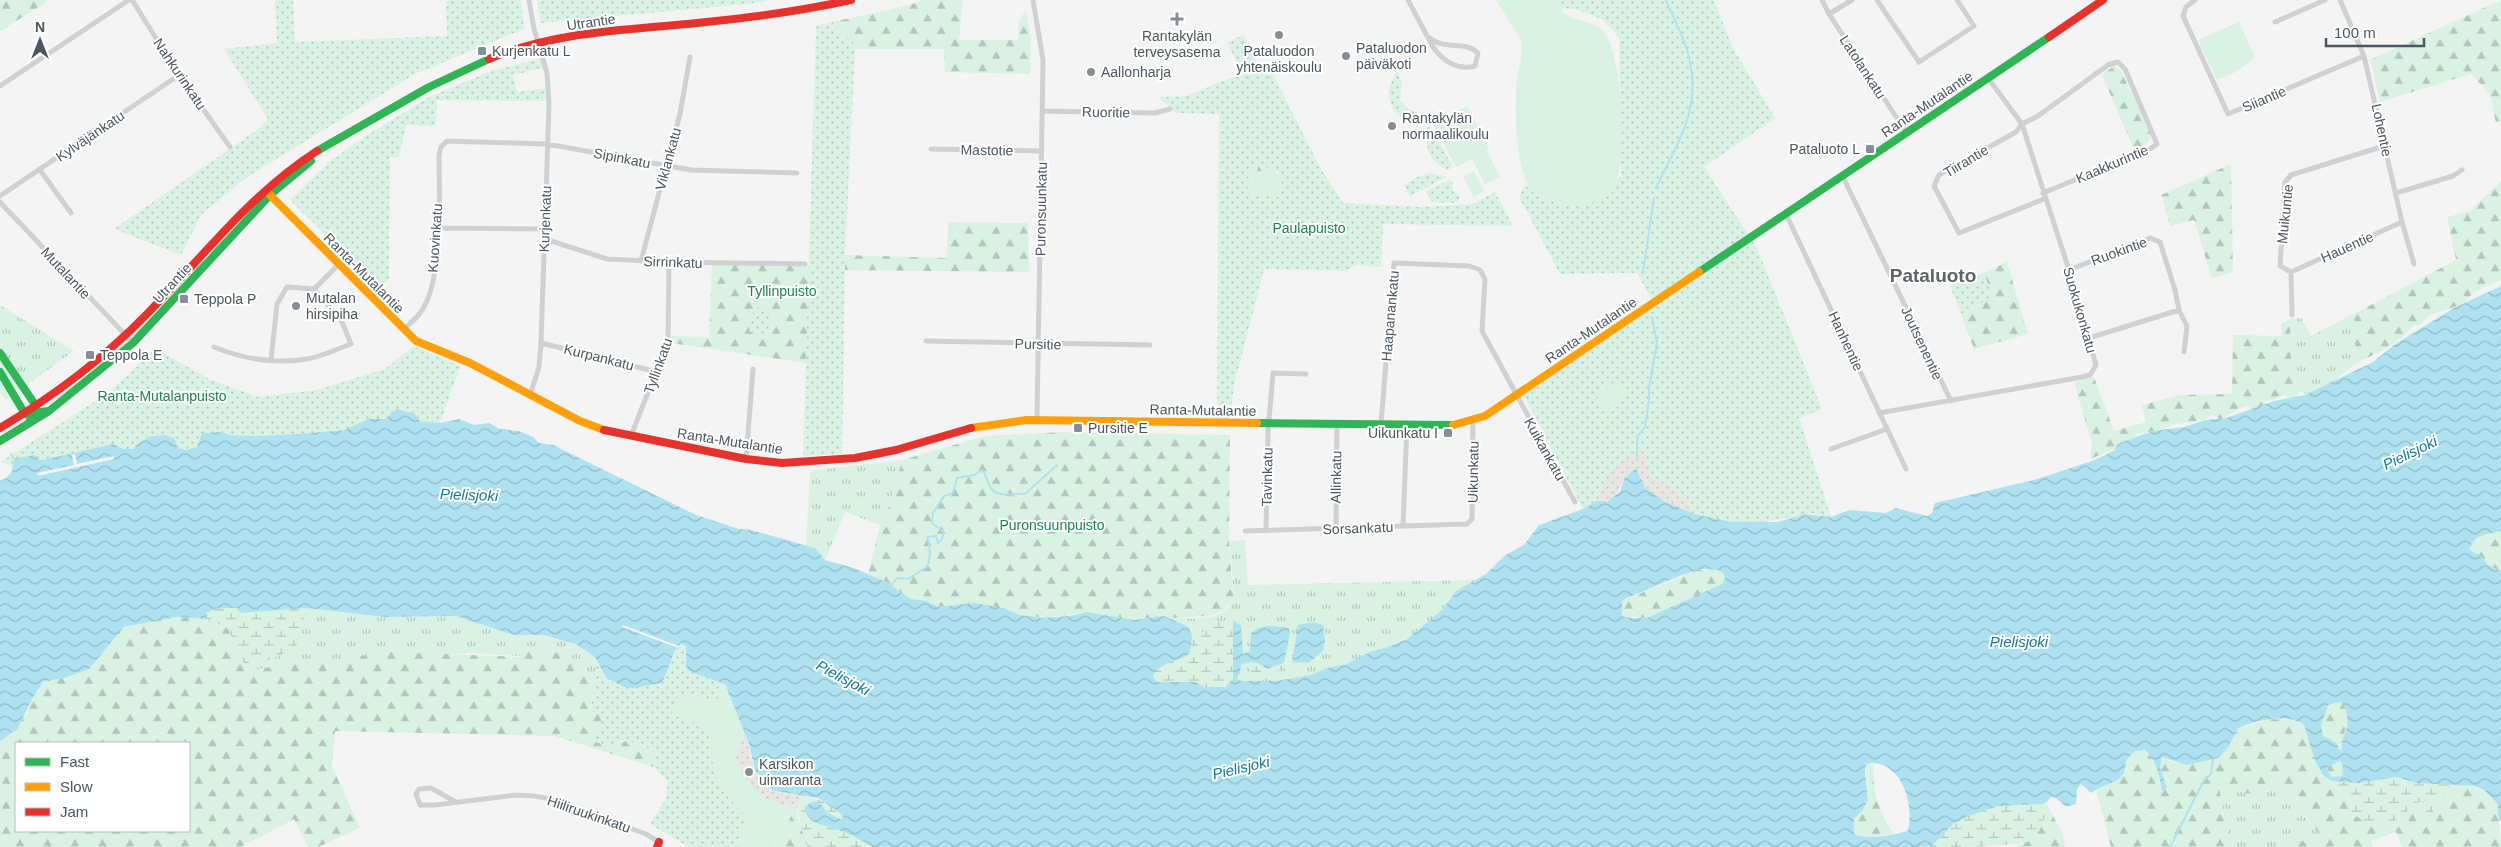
<svg xmlns="http://www.w3.org/2000/svg" width="2501" height="847" font-family="Helvetica,sans-serif">
	<defs>
		<pattern id="grass-tufts" width="24" height="20" patternUnits="userSpaceOnUse" patternTransform="scale(1.25)"><rect width="24" height="20" fill="#d9f2e3"/><path d="M3 7l-1-3M5 7V3M7 7l1-3M15 17l-1-3M17 17v-4M19 17l1-3" fill="none" stroke="#b2c7bb"/></pattern>
		<pattern id="forest-firs" width="22" height="20" patternUnits="userSpaceOnUse" patternTransform="scale(1.25)"><rect width="22" height="20" fill="#d9f2e3"/><path d="M5 1l3.5 6h-7zM16 11l3.5 6h-7z" fill="#b2c7bb"/></pattern>
		<pattern id="wetland-marsh" width="20" height="14" patternUnits="userSpaceOnUse" patternTransform="scale(1.25)"><rect width="20" height="14" fill="#d9f2e3"/><path d="M1 5h8M5 5V1M11 12h8M15 12V8" fill="none" stroke="#b2c7bb"/></pattern>
		<pattern id="sand-dots" width="8" height="8" patternUnits="userSpaceOnUse" patternTransform="scale(1.25)"><rect width="8" height="8" fill="#e7e6e1"/><path d="M2 2h.1M6 6h.1" fill="none" stroke="#c8c7c4" stroke-width="1.8" stroke-linecap="round"/></pattern>
		<pattern id="park-dots" width="8" height="8" patternUnits="userSpaceOnUse" patternTransform="scale(1.25)"><rect width="8" height="8" fill="#d9f2e3"/><path d="M2 2h.1M6 6h.1" fill="none" stroke="#b2c7bb" stroke-width="1.8" stroke-linecap="round"/></pattern>
		<pattern id="water-waves" width="16" height="10" patternUnits="userSpaceOnUse" patternTransform="scale(1.25)"><rect width="16" height="10" fill="#aee2f0"/><path d="M0 5q4-4 8 0t8 0" fill="none" stroke="#90bac6"/></pattern>
	</defs>
	<rect width="100%" height="100%" fill="#f4f4f4"/>
	<path fill="url(#grass-tufts)" d="M0,305L74,351L6,400L0,393Z
		M2357,312L2356,363L2333,382L2309,395L2299,391L2291,362L2290,319L2301,318L2311,336Z
		M902,460L891,502L880,525L845,512L825,560L815,548L806,545L810,471Z
		M1245,540L1248,585L1476,580L1456,591L1442,610L1412,636L1388,647L1377,649L1347,664L1326,668L1311,675L1276,681H1238L1237,677L1154,672L1189,627L1169,618C1184,618 1210,621 1223,612C1240,600 1230,559 1229,541Z
		M307,608L385,617L456,616L513,635H544L567,641L586,649L595,657V687L571,659L469,653L247,670Z
		M2219,785L2258,796L2260,793L2293,785L2305,817L2320,834L2288,847H2232L2225,822Z"/>
	<path fill="url(#forest-firs)" fill-rule="evenodd" d="M0,0H46L47,2L0,31Z
		M923,0H963L959,40H1018L1019,21L1023,14L1026,13L1031,39L1030,74L945,72L944,49H855V44L836,35L837,21L907,6Z
		M2501,0V121L2496,123L2490,95L2471,74L2380,102L2370,60Z
		M2114,66L2120,69L2151,134L2148,143L2134,149L2102,75Z
		M2231,164L2233,272L2212,278L2194,220L2170,226L2161,195Z
		M1258,166L1276,169L1277,175L1256,173Z
		M2501,181V280L2474,292L2463,304L2428,316L2421,324L2413,326C2401,342 2375,355 2356,363L2354,314L2456,260L2447,217L2470,211Z
		M948,222L1028,223L1029,272L845,270V255L947,258Z
		M2007,262L2028,334L1974,349L1961,314L1992,297L1984,273Z
		M712,264L809,265L806,363L671,343V336L709,337ZM748,318L765,334L750,332Z
		M2290,319L2291,362L2299,391L2297,397L2288,399L2286,395L2265,402L2266,407L2255,412L2248,406C2236,407 2231,415 2220,419L2213,415L2203,420L2177,424L2159,430L2137,434L2129,443L2090,459L2092,444L2074,382L2094,377L2114,431L2146,422L2142,405L2181,395L2232,394L2233,335L2281,336V324Z
		M1063,432L1230,435L1229,541L1233,597L1223,611L1208,616L1169,618L1164,616L1133,620L1077,614L1041,618L1020,615L1004,608L974,603L938,607L927,601L911,599L886,582L868,575L880,525L891,502L902,460L985,436Z
		M2501,531V571L2488,565L2469,550C2474,533 2487,534 2501,531Z
		M1697,570H1718L1723,573L1725,579L1722,584L1647,618L1622,616V601Z
		M177,617L206,619L228,628L247,670L392,652L521,657L526,645L550,650L571,659L595,687L590,710L603,713L610,746C629,737 640,741 656,755L653,767L555,736L335,731L332,766L360,828L318,847H308L294,819L241,847H0V742L27,714L32,699L43,682L64,678L105,650L124,627ZM16,743H189V831H16Z
		M2339,702H2344L2347,723L2341,744L2342,749L2340,750L2336,743L2322,736L2321,726L2328,705Z
		M2269,719L2294,720L2304,725L2315,761L2324,776L2348,798L2353,814L2367,822L2386,825L2404,816L2412,803L2423,802L2431,815L2438,802L2453,784C2473,786 2486,788 2498,805C2498,819 2501,832 2501,847H2402L2396,832L2371,841L2373,847H2288L2320,834L2294,802L2292,785L2260,793L2258,796L2219,786L2225,822L2232,847H2111L2096,789L2115,782L2126,770V760L2135,751L2145,750C2157,761 2158,776 2162,790L2167,787L2160,767L2162,757L2177,763L2218,758L2230,744L2238,729Z
		M2340,761L2343,766L2342,776L2332,777L2326,767Z
		M1874,763C1871,788 1879,815 1895,835L1859,838L1854,834V819L1863,810L1868,800L1866,765Z
		M2046,803L2063,834L2065,847H2016C2035,839 2045,824 2046,803Z
		M797,808C798,822 804,833 807,847H775L777,836Z"/>
	<path fill="url(#wetland-marsh)" d="M218,608H237L240,613L307,608L296,648L247,670L228,628L206,619V613Z
		M1092,612C1106,613 1119,618 1133,620C1143,621 1151,616 1160,616C1173,615 1190,624 1192,637L1198,638C1207,624 1217,621 1233,621V679L1225,687H1205L1195,682L1152,685L1020,615L1051,618Z
		M1256,625L1271,630H1291L1286,668L1271,673H1252L1248,666L1250,626Z
		M2396,777L2417,783L2453,784L2438,802L2431,815H2423V802L2412,803L2404,816L2386,825L2367,823L2353,814L2348,798L2331,781L2360,783Z
		M801,795L823,801L843,815L842,820L822,808L819,803H810L805,808L814,822L845,832L873,847H807C803,828 794,815 801,795Z
		M2046,803C2046,816 2042,832 2030,841C2015,847 1952,847 1931,847L1953,824L1968,816L2000,806Z"/>
	<path fill="url(#sand-dots)" d="M1644,447L1649,472L1655,480C1674,482 1686,497 1694,514C1672,504 1640,497 1639,470L1624,479C1615,495 1619,500 1597,501C1607,472 1616,461 1644,447Z
		M745,733C752,752 751,783 773,791C781,794 792,794 801,795L797,808C763,803 748,789 735,758Z"/>
	<path fill="url(#park-dots)" fill-rule="evenodd" d="M275,0H293L295,42L447,36L446,1L452,0H521L524,29L415,74L247,177L201,215L181,255L114,229L257,130L268,119L224,49L277,43Z
		M537,0H770L757,3L541,23Z
		M1561,0H1714L1733,48L1775,118L1704,167L1757,248L1822,409L1799,418L1832,520L1812,513L1754,524L1729,525L1694,514C1686,497 1674,482 1655,480L1649,472L1643,448C1616,461 1607,473 1597,501L1583,509L1523,394L1655,306L1637,273L1560,274L1519,197L1525,185L1539,196L1578,204L1604,191L1621,176L1619,38L1604,20L1575,9L1561,8Z
		M837,21L836,35L846,37L855,44V49L845,255L842,454L803,456L816,26Z
		M1243,35L1257,62L1241,70L1227,43Z
		M542,58L544,68L513,75L517,92L547,88L548,101L437,100L436,126L406,125L399,157H390L389,280L379,287L290,200L328,163L361,139L429,97L491,71Z
		M1267,63L1322,171L1343,203L1422,207L1472,204L1495,192L1513,226L1383,224L1381,267L1356,265L1346,271L1264,269L1234,385L1230,419H1217L1219,114L1176,113L1158,97L1187,96ZM1258,166L1276,169L1280,175L1249,174Z
		M1397,71L1402,83L1400,101L1408,109L1418,113L1423,123C1391,122 1380,98 1397,71Z
		M1430,125L1453,167L1447,170C1429,160 1427,151 1425,131Z
		M1430,173L1447,177L1410,196L1404,185L1417,177Z
		M1449,180L1452,181L1453,190L1460,197L1459,200L1453,203L1432,202L1426,193L1428,190Z
		M1984,273L1992,297L1961,314L1950,286Z
		M759,307L772,320L765,334L750,332L748,318Z
		M414,346L460,366L440,423L420,421L391,413L386,419H368L346,430L299,434L255,436L230,435L221,432L202,433L197,447L186,450L177,448L174,438L165,435L151,436L140,442L133,449H124L113,444L47,459L39,460L36,457L14,459V469L2,461L111,391L155,348L209,379L259,397L317,390L385,369Z
		M681,642L686,646V651L725,684L745,733L735,758C748,789 763,803 797,808L777,836L774,847H689L650,824L666,798L668,781L653,767L656,755L644,745L624,740L610,746L595,742L603,714L590,711L595,687V657C598,663 601,675 607,679C624,692 642,686 661,683C671,670 671,653 681,642Z"/>
	<path fill="#d9f2e3" d="M1496,0H1561L1563,13C1574,21 1590,20 1601,29C1621,44 1624,136 1621,161C1618,179 1614,194 1597,201C1581,208 1565,207 1549,200C1542,197 1531,192 1528,185C1515,160 1514,108 1517,80C1518,69 1524,53 1521,42C1520,37 1501,8 1496,0Z
		M2239,22L2255,57L2236,72L2217,80L2198,40Z
		M1467,106L1489,149L1487,151L1500,177L1485,184L1472,159L1456,167L1433,124Z
		M1252,169H1256V173L1277,175L1280,171L1282,176L1280,197L1247,195L1249,174Z
		M1474,171L1484,191L1474,197L1463,177Z
		M1619,379L1629,394L1606,410L1596,395Z
		M722,683L728,692L745,733L735,758C748,789 763,803 797,808L790,818L786,832L772,847H738L745,816C713,782 713,775 709,730L672,714C676,680 695,699 717,702Z"/>
	<path fill="url(#water-waves)" fill-rule="evenodd" d="M2501,286V531C2487,535 2474,533 2469,550L2480,555L2488,565L2501,571V822L2498,816V805L2494,800L2484,790L2474,786L2417,783L2396,777L2360,783L2331,781L2324,776L2315,761L2304,725C2290,713 2253,720 2238,729L2227,749L2218,758L2187,765L2162,757L2160,767L2167,788L2162,791C2159,775 2157,761 2145,750L2135,751L2126,760C2126,786 2108,780 2091,793L2081,784L2077,789L2076,804L2066,807L2056,798L2051,797L2047,802L2042,804L1999,806L1968,816L1953,824L1931,847H873C863,842 854,836 844,832C831,826 805,825 805,808C810,802 812,801 820,803L827,812L842,820L843,815L818,798L774,791L764,785L755,770L749,744L725,684L689,671L686,666V646L681,643C670,653 671,670 661,683L633,688L624,687L606,678L595,657L576,644L544,635H513L456,616L385,617L307,608L240,613L237,608H218L206,613V619L177,617L124,627L89,669L64,678L43,682L32,699L17,730L12,732L0,742V481C11,476 13,472 14,459L35,455L39,460L47,459L113,444L124,449H133L140,442L152,436L165,435L174,438L178,448L186,450L197,447L202,433L221,432L230,435L255,436L299,434L345,430L368,419H386L391,413L397,409L414,414L420,421L440,423L459,419L474,425L489,423L500,429L519,431L533,437L539,443L553,445L696,515L739,529L751,530L815,548L825,560L854,568L886,582L911,599L927,601L938,607L974,603L1004,608L1020,615L1041,618L1071,616L1087,612L1133,620L1164,616L1189,627L1192,637L1190,653C1180,662 1157,662 1153,677L1157,682H1195L1205,687H1225L1233,679V621L1241,625L1243,654L1250,651L1251,633C1262,623 1275,626 1289,628L1290,633L1284,663L1267,669C1259,662 1252,660 1241,664L1240,673L1237,677L1238,681H1276L1311,675L1326,668L1347,664L1372,651L1388,647L1407,639L1442,610L1456,591L1486,574L1504,556L1524,545L1539,525L1583,509L1597,501H1608L1620,492L1624,479L1636,468L1646,489L1664,501L1694,514L1731,522H1778L1804,514L1830,517L1850,510L1886,513L1896,508L1927,516L1932,513L1935,503L2034,480L2095,460L2115,450L2117,445L2122,442L2153,431L2184,427L2205,420L2226,418L2274,401L2305,395L2373,362L2394,345L2452,309ZM1702,569L1718,570L1723,573L1725,579L1722,584L1647,618H1632L1622,616V601L1627,598L1682,575ZM2339,702H2343C2346,710 2348,718 2347,726C2345,735 2340,740 2342,749L2340,750L2336,743L2323,736L2321,726L2328,705ZM2340,761L2343,766L2342,776L2332,777L2326,768ZM1871,763C1903,763 1914,805 1908,830C1898,836 1863,840 1854,834V819L1863,810L1868,800L1865,770L1866,765Z
		M1313,622L1323,625L1325,641L1323,651L1308,663L1292,662L1298,625Z"/>
	<path fill="#f4f4f4" d="M75,454L77,464L114,456V459L38,476L37,473L74,465L72,455Z
		M623,625L679,646L678,648L622,627Z"/>
	<g fill="none" stroke-linecap="round" stroke-linejoin="round">
		<path stroke="#aee2f0" stroke-width="2" d="M1656,188C1679,139 1704,106 1687,50C1682,33 1672,16 1666,0
			M1643,272L1654,198
			M11,454L14,459
			M1637,460V437L1645,427L1649,400V388L1657,343L1652,317
			M891,586L897,578L908,579L928,566L930,554L928,537L936,536L938,543L942,539L944,532L932,523L933,513L944,496L953,493L957,478L974,475L982,470C987,475 986,479 989,485C995,499 1013,493 1025,494L1057,465
			M2170,847L2203,782L2211,774L2213,760"/>
		<path stroke="#ced0d2" stroke-width="5" d="M132,0L179,75L230,147
			M529,0L534,29L547,73L549,104L541,343L539,367L530,395
			M1033,0L1043,60L1037,419
			M1408,0L1433,47C1443,61 1458,71 1475,66L1478,53C1463,39 1447,52 1428,37
			M1822,0L1829,14L1906,132
			M1877,0L1919,62L1974,26L1957,0
			M2195,0L2186,7L2183,16L2228,114L2364,56
			M2340,0L2364,56L2402,222L2414,264
			M1829,14L1852,0
			M2275,22L2325,0
			M0,86L129,0
			M1042,111L1155,113L1170,109
			M931,149L1042,151
			M40,170L71,213
			M1843,177L1951,401
			M2043,193L2150,149L2157,144L2125,69L2118,62L2108,65L2038,116L2022,124L2016,132L1939,175L1934,186L1959,233L2044,199
			M2396,193L2453,176L2462,170
			M0,196L179,75
			M0,202L133,343
			M1786,214L1906,469
			M439,228L544,229
			M545,239L607,259L669,262L805,264
			M641,261L680,114L690,57
			M2069,270L2150,238L2160,242L2175,290L2179,310L2187,326L2184,352
			M2291,272L2402,222
			M314,289L338,265
			M2292,315L2291,272L2280,266L2285,182L2291,175L2384,146
			M404,329C409,324 416,319 420,313C444,283 439,193 439,155L441,147L447,141L547,144L691,170L797,173
			M2089,338L2179,310
			M926,341L1150,345
			M541,343L657,372
			M214,347C243,359 275,364 307,359C321,357 337,349 351,344L342,322L314,289L287,287L277,304L271,360
			M1879,413L2082,377L2090,375L2096,365L2069,270L2022,124L1988,78
			M1381,424L1394,263L1469,266L1480,270L1485,279L1482,331L1575,502
			M631,436L668,341L669,262
			M1831,449L1887,429
			M746,459L753,369
			M1403,526L1407,424
			M1336,529L1337,424
			M1245,531L1467,524L1472,519L1473,421
			M1266,531L1268,431L1273,373L1306,374
			M456,802L431,788L419,789L416,794L420,805H435L516,795L534,796L550,799L646,834L659,842"/>
		<path stroke="#30b455" stroke-width="8" d="M317,151L429,87L489,59
			M1699,272L2049,37
			M0,353L36,406L29,423
			M0,372L25,414L49,411
			M1257,423L1453,425
			M0,441L49,411L133,343L270,195L311,161"/>
		<path stroke="#ff9f0a" stroke-width="8" d="M270,195L416,341L470,363L580,421L604,430
			M1453,425L1485,416L1699,272
			M971,428L1027,420L1257,423"/>
		<path stroke="#e5322d" stroke-width="8" d="M2049,37L2103,0
			M489,59C556,31 627,30 697,23C749,18 800,11 851,0
			M0,428C54,396 103,359 147,314C202,258 250,194 317,151
			M604,430L746,459L782,463L855,458L896,450L971,428
			M657,847L659,842"/>
	</g>
	<g fill="#868d94" stroke="#fff" stroke-width="2">
		<path d="M1174.5 11.5h5v5h5v5h-5v5h-5v-5h-5v-5h5z"/>
		<circle cx="1279" cy="35" r="5"/>
		<rect x="477" y="46" width="10" height="10" rx="2.5"/>
		<circle cx="1346" cy="56" r="5"/>
		<circle cx="1091" cy="72" r="5"/>
		<circle cx="1392" cy="126" r="5"/>
		<rect x="1865" y="144" width="10" height="10" rx="2.5"/>
		<rect x="179" y="294" width="10" height="10" rx="2.5"/>
		<circle cx="296" cy="306" r="5"/>
		<rect x="85" y="350" width="10" height="10" rx="2.5"/>
		<rect x="1073" y="423" width="10" height="10" rx="2.5"/>
		<rect x="1443" y="428" width="10" height="10" rx="2.5"/>
		<circle cx="749" cy="772" r="5"/>
	</g>
	<g text-anchor="middle" stroke-width="4" stroke-linejoin="round" paint-order="stroke">
		<g font-size="14" fill="#4a5661" stroke="#fff">
			<text transform="translate(591 22) rotate(-8)" y="5">Utrantie</text>
			<text transform="translate(1863 67) rotate(57)" y="5">Latolankatu</text>
			<text transform="translate(180 74) rotate(56)" y="5">Nahkurinkatu</text>
			<text transform="translate(2264 99) rotate(-23)" y="5">Siiantie</text>
			<text transform="translate(1927 104) rotate(-34)" y="5">Ranta-Mutalantie</text>
			<text transform="translate(1106 112) rotate(1)" y="5">Ruoritie</text>
			<text transform="translate(2382 130) rotate(78)" y="5">Lohentie</text>
			<text transform="translate(90 136) rotate(-34)" y="5">Kylväjänkatu</text>
			<text transform="translate(987 150) rotate(1)" y="5">Mastotie</text>
			<text transform="translate(622 158) rotate(11)" y="5">Sipinkatu</text>
			<text transform="translate(668 159) rotate(-75)" y="5">Viklankatu</text>
			<text transform="translate(1966 161) rotate(-31)" y="5">Tiirantie</text>
			<text transform="translate(2112 164) rotate(-23)" y="5">Kaakkurintie</text>
			<text transform="translate(1041 209) rotate(-89)" y="5">Puronsuunkatu</text>
			<text transform="translate(2285 214) rotate(-84)" y="5">Muikuntie</text>
			<text transform="translate(545 219) rotate(-88)" y="5">Kurjenkatu</text>
			<text transform="translate(435 238) rotate(-86)" y="5">Kuovinkatu</text>
			<text transform="translate(2347 247) rotate(-24)" y="5">Hauentie</text>
			<text transform="translate(2119 251) rotate(-20)" y="5">Ruokintie</text>
			<text transform="translate(673 262) rotate(2)" y="5">Sirrinkatu</text>
			<text transform="translate(66 273) rotate(47)" y="5">Mutalantie</text>
			<text transform="translate(364 273) rotate(45)" y="5">Ranta-Mutalantie</text>
			<text transform="translate(172 283) rotate(-47)" y="5">Utrantie</text>
			<text transform="translate(2080 310) rotate(74)" y="5">Suokukonkatu</text>
			<text transform="translate(1390 316) rotate(-85)" y="5">Haapanankatu</text>
			<text transform="translate(1591 330) rotate(-34)" y="5">Ranta-Mutalantie</text>
			<text transform="translate(1846 341) rotate(65)" y="5">Hanhentie</text>
			<text transform="translate(1922 343) rotate(65)" y="5">Joutsenentie</text>
			<text transform="translate(1038 344) rotate(1)" y="5">Pursitie</text>
			<text transform="translate(599 357) rotate(14)" y="5">Kurpankatu</text>
			<text transform="translate(658 366) rotate(-70)" y="5">Tyllinkatu</text>
			<text transform="translate(1203 410) rotate(1)" y="5">Ranta-Mutalantie</text>
			<text transform="translate(730 441) rotate(9)" y="5">Ranta-Mutalantie</text>
			<text transform="translate(1545 449) rotate(61)" y="5">Kuikankatu</text>
			<text transform="translate(1473 472) rotate(-89)" y="5">Uikunkatu</text>
			<text transform="translate(1267 477) rotate(-89)" y="5">Tavinkatu</text>
			<text transform="translate(1336 477) rotate(-89)" y="5">Allinkatu</text>
			<text transform="translate(1358 528) rotate(-2)" y="5">Sorsankatu</text>
			<text transform="translate(589 814) rotate(19)" y="5">Hiiliruukinkatu</text>
		</g>
		<g font-size="14" fill="#4a5661" stroke="#fff" text-anchor="start">
			<text x="1177" y="41" text-anchor="middle">Rantakylän<tspan x="1177" dy="16">terveysasema</tspan></text>
			<text x="1356" y="53">Pataluodon<tspan x="1356" dy="16">päiväkoti</tspan></text>
			<text x="492" y="56">Kurjenkatu L</text>
			<text x="1279" y="56" text-anchor="middle">Pataluodon<tspan x="1279" dy="16">yhtenäiskoulu</tspan></text>
			<text x="1101" y="77">Aallonharja</text>
			<text x="1402" y="123">Rantakylän<tspan x="1402" dy="16">normaalikoulu</tspan></text>
			<text x="1860" y="154" text-anchor="end">Pataluoto L</text>
			<text x="306" y="303">Mutalan<tspan x="306" dy="16">hirsipiha</tspan></text>
			<text x="194" y="304">Teppola P</text>
			<text x="100" y="360">Teppola E</text>
			<text x="1088" y="433">Pursitie E</text>
			<text x="1438" y="438" text-anchor="end">Uikunkatu I</text>
			<text x="759" y="769">Karsikon<tspan x="759" dy="16">uimaranta</tspan></text>
		</g>
		<g font-size="14" fill="#17864f" stroke="#fff">
			<text x="1309" y="233">Paulapuisto</text>
			<text x="782" y="296">Tyllinpuisto</text>
			<text x="162" y="401">Ranta-Mutalanpuisto</text>
			<text x="1052" y="530">Puronsuunpuisto</text>
		</g>
		<g font-size="15" font-style="italic" fill="#0c7c9b" stroke="#fff">
			<text transform="translate(2410 453) rotate(-26)" y="5">Pielisjoki</text>
			<text transform="translate(469 495) rotate(2)" y="5">Pielisjoki</text>
			<text x="2019" y="647">Pielisjoki</text>
			<text transform="translate(843 678) rotate(28)" y="5">Pielisjoki</text>
			<text transform="translate(1241 768) rotate(-13)" y="5">Pielisjoki</text>
		</g>
		<g font-size="19" font-weight="bold" fill="#5f6368" stroke="#fff">
			<text x="1933" y="282">Pataluoto</text>
		</g>
	</g>
	<rect x="15" y="742" width="175" height="90" fill="#ffffff" stroke="#b7bbc0"/>
	<rect x="25" y="758" width="25" height="8" fill="#30b455" stroke="#b7bbc0"/>
	<text x="60" y="767" font-size="15" fill="#4a5661">Fast</text>
	<rect x="25" y="783" width="25" height="8" fill="#ff9f0a" stroke="#b7bbc0"/>
	<text x="60" y="792" font-size="15" fill="#4a5661">Slow</text>
	<rect x="25" y="808" width="25" height="8" fill="#e5322d" stroke="#b7bbc0"/>
	<text x="60" y="817" font-size="15" fill="#4a5661">Jam</text>
	<g transform="translate(40 40)" stroke="#ffffff" stroke-width="4" paint-order="stroke">
	<path d="M0-4L9 19L0 12L-9 19Z" fill="#4a5661"/>
	<text y="-8" font-size="14" font-weight="bold" text-anchor="middle" fill="#4a5661">N</text>
	</g>
	<path d="M2326 38v8h98v-8" fill="none" stroke="#4a5661" stroke-width="2.5"/>
	<text x="2334" y="38" font-size="15" fill="#4a5661" stroke="#ffffff" stroke-width="4" paint-order="stroke">100 m</text>
</svg>
